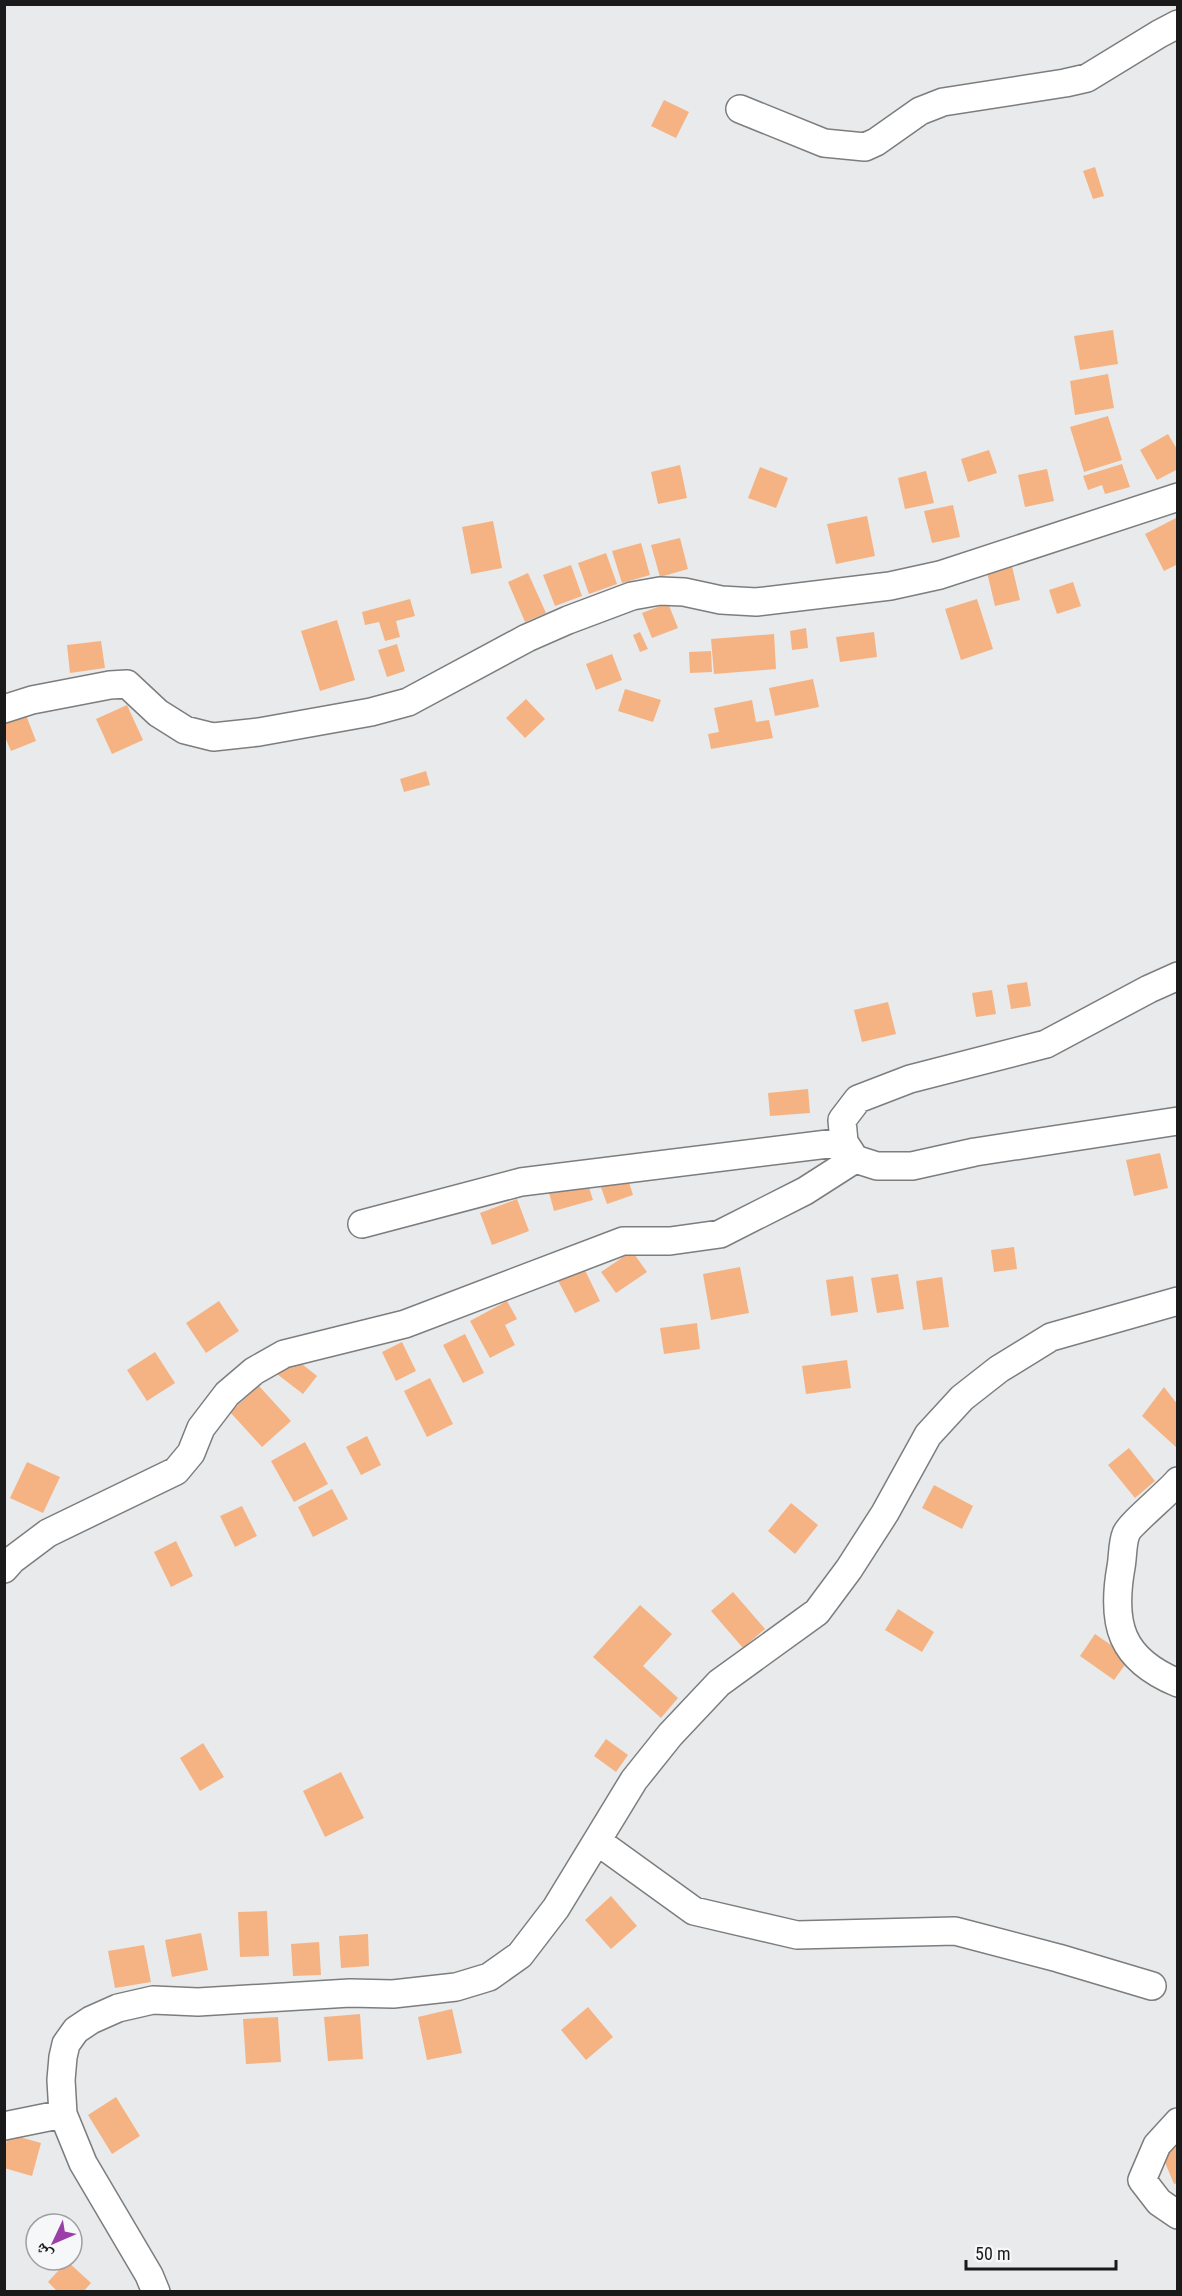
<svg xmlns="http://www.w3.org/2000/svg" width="1182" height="2296" font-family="'Roboto Condensed','Noto Naskh Arabic',sans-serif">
	<rect width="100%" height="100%" fill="#e9eaeb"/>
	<path fill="#f5b383" d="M664,100L689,112L676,138L651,126Z
		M1095,167L1104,196L1093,199L1083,171Z
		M1113,330L1118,364L1080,370L1074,336Z
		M1108,374L1114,408L1075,415L1070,381Z
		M1108,416L1122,460L1084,472L1070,427Z
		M1168,434L1178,451V469L1157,480L1140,450Z
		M989,450L997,473L968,482L961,459Z
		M1122,464L1130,487L1105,494L1102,485L1088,490L1083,476Z
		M680,465L687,498L658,504L651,472Z
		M760,467L788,478L776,508L748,498Z
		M1047,469L1054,501L1025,507L1018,475Z
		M926,471L934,503L905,509L898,478Z
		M953,505L960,537L932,543L924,511Z
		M867,516L875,556L836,564L827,524Z
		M1178,517V564L1164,571L1145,534Z
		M493,521L502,568L471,574L462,527Z
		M680,538L688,569L660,577L651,545Z
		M641,543L650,575L622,583L612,551Z
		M606,553L617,584L589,594L578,563Z
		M1011,562L1020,600L995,606L986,568Z
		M571,565L582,596L555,606L543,575Z
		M528,573L546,613L525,622L508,582Z
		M1073,582L1081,606L1057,614L1049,590Z
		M410,599L415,616L396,621L400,637L385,641L379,622L365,625L362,612Z
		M977,599L993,649L961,660L945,609Z
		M668,603L678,628L652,638L642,613Z
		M337,620L355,680L320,691L301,631Z
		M806,628L808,648L792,650L790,631Z
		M640,632L648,649L640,652L633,635Z
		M874,632L877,657L840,662L836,637Z
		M774,634L776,669L714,674L711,639Z
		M101,641L105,668L70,673L67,645Z
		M397,644L405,671L387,677L378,650Z
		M711,651L712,672L690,673L689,652Z
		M612,654L622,680L596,690L586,664Z
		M813,679L819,707L775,716L769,688Z
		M625,689L661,700L653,722L618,711Z
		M526,699L545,719L525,738L506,718Z
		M752,700L756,722L769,720L773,738L711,749L708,734L719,732L714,708Z
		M127,705L143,740L112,754L96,719Z
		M26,715L36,741L11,751L4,735V724Z
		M426,771L430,785L404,792L400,779Z
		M1027,982L1031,1006L1011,1009L1007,985Z
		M992,990L996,1014L976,1017L972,993Z
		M888,1002L896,1034L862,1042L854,1010Z
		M808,1089L810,1113L770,1116L768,1093Z
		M1160,1153L1168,1188L1134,1196L1126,1160Z
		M626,1173L633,1195L607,1204L599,1182Z
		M586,1178L593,1200L554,1211L548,1189Z
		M517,1199L529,1231L492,1245L480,1213Z
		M1014,1247L1017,1269L994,1272L991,1250Z
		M632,1251L647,1272L616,1293L601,1272Z
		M581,1262L600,1301L575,1313L555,1275Z
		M740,1267L749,1313L711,1320L703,1274Z
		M898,1274L904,1309L877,1313L871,1278Z
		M853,1276L858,1312L831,1316L826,1280Z
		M942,1277L949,1327L923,1330L916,1281Z
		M219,1301L239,1331L206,1353L186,1323Z
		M507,1301L517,1319L505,1325L515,1345L490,1358L470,1321Z
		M697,1323L700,1349L664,1354L660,1328Z
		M465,1334L484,1373L463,1383L443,1345Z
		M402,1342L416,1371L396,1381L382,1352Z
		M155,1352L175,1383L147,1401L127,1370Z
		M292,1356L317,1376L303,1394L277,1374Z
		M847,1360L851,1388L806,1394L802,1366Z
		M430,1378L453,1424L427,1437L404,1391Z
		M259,1386L291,1421L262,1447L230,1412Z
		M1164,1387L1178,1405V1449L1142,1416Z
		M367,1436L381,1465L361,1475L346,1447Z
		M305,1442L328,1484L294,1502L271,1461Z
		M1129,1448L1155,1481L1135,1498L1108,1465Z
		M27,1462L60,1477L43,1513L10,1498Z
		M934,1485L973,1506L962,1529L922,1508Z
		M332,1489L348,1519L313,1537L298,1507Z
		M791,1503L818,1525L795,1554L768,1531Z
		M242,1506L257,1536L235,1547L220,1516Z
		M176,1541L193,1576L171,1587L154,1552Z
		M733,1592L765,1629L743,1648L711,1611Z
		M640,1605L672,1634L643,1666L678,1698L661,1718L593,1657Z
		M898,1609L934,1632L922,1652L885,1630Z
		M1095,1634L1130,1658L1114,1680L1080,1656Z
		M606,1739L628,1755L616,1772L594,1756Z
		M203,1743L224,1777L200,1791L180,1758Z
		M341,1772L364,1818L325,1837L303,1791Z
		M611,1896L637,1926L611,1949L585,1920Z
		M267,1911L269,1956L240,1957L238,1912Z
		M201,1933L208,1970L172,1977L165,1940Z
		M368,1934L369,1966L341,1968L339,1936Z
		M319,1942L321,1975L293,1976L291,1944Z
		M144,1945L151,1982L115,1988L108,1951Z
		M588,2007L613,2037L586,2060L561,2030Z
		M452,2009L462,2053L427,2060L418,2017Z
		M360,2014L363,2059L328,2061L324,2017Z
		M278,2017L281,2062L246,2064L243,2019Z
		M116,2097L140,2136L112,2154L88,2115Z
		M9,2134L41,2143L32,2176L4,2168V2150Z
		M1178,2140V2183L1174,2184L1159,2148Z
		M67,2261L91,2283L83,2292H58L48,2282Z"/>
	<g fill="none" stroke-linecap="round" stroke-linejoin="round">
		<g stroke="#7c7d7e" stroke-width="30">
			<path id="minor" d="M740,109L824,143L865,147L876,142L920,111L943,102L1065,83L1087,78L1159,34L1178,24
				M4,709L32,700L110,685L127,684L158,713L185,730L213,737L259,732L371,712L408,702L527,638L568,620L632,596L660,591L684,592L721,600L756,602L890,586L940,575L1178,497
				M1178,976L1149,989L1046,1044L910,1079L858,1099L842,1120L844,1142L855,1159L877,1166H912L975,1152L1178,1121
				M362,1224L521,1182L844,1142
				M1178,1481C1168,1493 1129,1525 1126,1534C1122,1544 1123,1557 1121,1567C1111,1624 1120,1659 1178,1683
				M4,1569L12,1560L48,1533L176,1471L191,1453L201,1428L227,1394L254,1371L284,1354L405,1324L623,1241H670L720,1234L805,1191L855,1159
				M597,1841L694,1911L797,1935L955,1931L1058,1958L1152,1986
				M1178,2122L1157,2145L1142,2180L1159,2202L1178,2215
				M4,2126L63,2114
				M156,2292L149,2275L83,2163L63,2114L61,2080L63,2057L66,2044L76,2030L91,2020L118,2008L153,2000L198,2002L350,1993L393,1994L456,1987L489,1977L520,1955L556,1908L634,1780L670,1735L719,1683L817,1612L849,1569L885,1513L928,1435L962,1398L999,1369L1051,1337L1178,1301"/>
		</g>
		<use href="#minor" stroke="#fff" stroke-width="27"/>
	</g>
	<rect width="1182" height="2296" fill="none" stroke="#1a1a1b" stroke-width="12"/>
	<g transform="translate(54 2242) rotate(226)"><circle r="28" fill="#f6f7f8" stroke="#9e9fa0" stroke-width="1.5"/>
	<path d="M0-4.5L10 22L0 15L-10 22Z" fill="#9c3ea7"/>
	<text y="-9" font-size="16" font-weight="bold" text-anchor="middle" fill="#1a1a1b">ش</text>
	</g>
	<path d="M966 2260v9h150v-9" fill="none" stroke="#1a1a1b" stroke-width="3"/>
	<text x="975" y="2260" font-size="18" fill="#1a1a1b" stroke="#f6f7f8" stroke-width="4.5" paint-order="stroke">50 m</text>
</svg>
